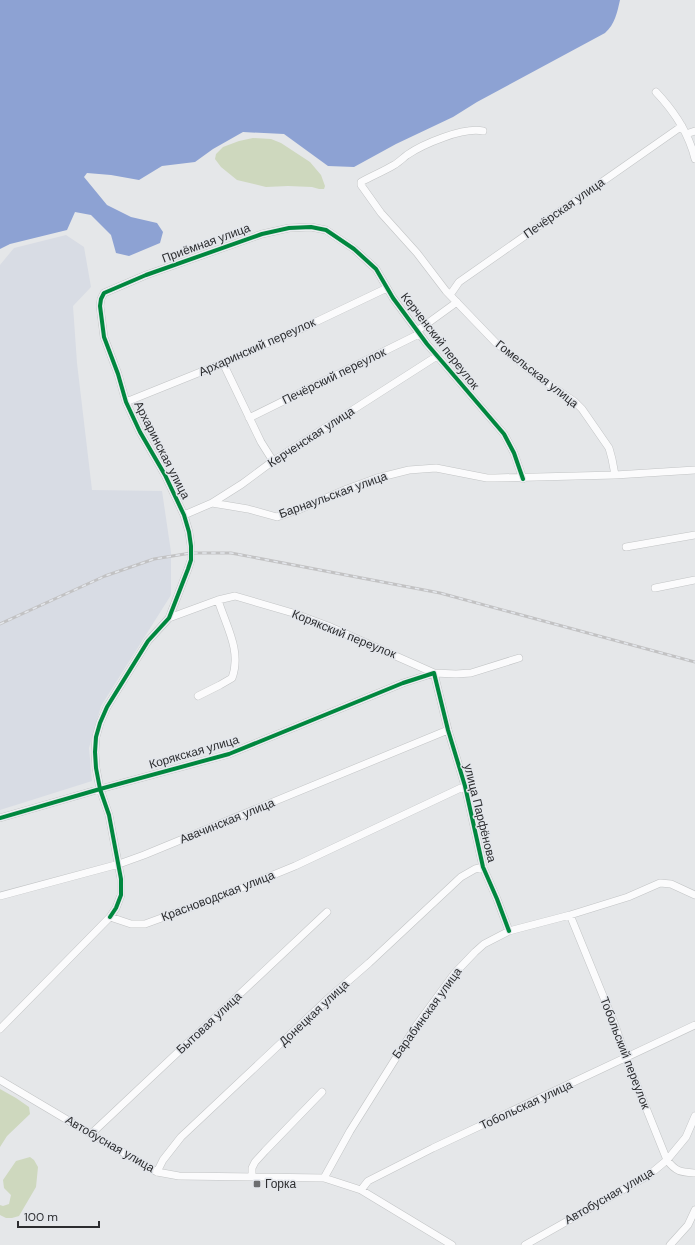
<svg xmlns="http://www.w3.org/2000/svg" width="695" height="1245" font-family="'DM Sans',sans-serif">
	<rect width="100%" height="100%" fill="#e5e7e9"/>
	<path fill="#d8dce4" d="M66,235L84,247L91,287L73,306L77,363L92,490L162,491L171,552V595L101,706L89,748L92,781L0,810V265L14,248Z"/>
	<path fill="#ced8be" d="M253,138L271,139L281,143L310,162L321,175L325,186L324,189H319L312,187L288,186L266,187L237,180L221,167L215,159L216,154L223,147L239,141Z
		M0,1089L16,1098L29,1107L30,1114L7,1136L0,1147Z
		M30,1157L34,1160L38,1167L36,1187L19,1216L12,1218H6L0,1215V1205L3,1206L9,1204L11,1195L4,1188L3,1180L16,1161Z"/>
	<path fill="#8da2d3" d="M0,0H620C617,13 615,24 605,33L477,102L453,117L396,144L354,167L328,166L284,134L243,132L213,149L195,162L162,166L139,180L111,175L87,173L84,177L107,205L131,217L157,223L163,232L160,243L129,256L116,253L111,235L91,215L75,212L67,230L10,244L0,249Z"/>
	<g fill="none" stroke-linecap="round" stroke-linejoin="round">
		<g stroke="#c2c4c5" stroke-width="8">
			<path id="minor" d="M656,92C674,111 689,134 695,159
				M483,131C463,127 423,144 407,155C403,158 399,162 394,165C384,171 372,176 361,182V185L381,213L417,253L446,291L496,343L537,376L575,402L582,409L609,448L612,459L615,475
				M686,134L695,131
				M450,295L459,282L682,126
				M417,331L457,302
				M223,363L261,442L273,461
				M126,402L223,363L305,327L387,288
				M249,418L419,334
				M212,503L248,509L277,517L298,510L347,489L377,478L409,470L436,468L487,478H495L615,475L695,470
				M184,515L212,503L242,484L273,461L437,356
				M626,547L695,535
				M655,588L695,580
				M169,618L218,600L235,596L293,613L328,626L434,673L456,674L471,673L519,658
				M198,696L220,685L232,678C242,651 226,626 218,600
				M0,818L100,789L229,754L403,683L434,673L448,730L465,786L483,867L497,899L509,931
				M0,896L119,864L144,855L448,730
				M570,915L615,1025L626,1058L667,1160C676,1172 681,1172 695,1173
				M110,917L116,908L121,895V879L109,815L100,789L96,768L95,752L96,737L100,723L107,707L148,641L169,618L188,569L191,560V546L189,532L184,515L165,475L140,432L126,402L118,374L104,337L100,306L101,299L104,293L146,275L262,234L289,228L311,227L326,230L354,249L376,269L393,298L427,344L504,434L514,453L523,479
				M0,1029L110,917L131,924H145L219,897L295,866L465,786
				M0,1080L91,1134L157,1172L179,1176L324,1178L361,1190L452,1245
				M91,1134L327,912
				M157,1172L163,1160L181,1137L331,996L369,963L461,877L475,869L483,867
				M252,1177V1168L255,1162L265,1151L322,1092
				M324,1178L350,1131L416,1026L454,974L475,952L484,944L509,931L570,915L628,897L660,883L671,884L695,895
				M361,1190L368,1181L433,1148L695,1025
				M525,1245L649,1175L667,1160L686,1137L695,1116
				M670,1245L688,1225L695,1210"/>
		</g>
		<use href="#minor" stroke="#fbfbfc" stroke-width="7"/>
		<g stroke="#c2c2c3" stroke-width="3">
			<path id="rail" d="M0,624L105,576L154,559L191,553H231L440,593L695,662"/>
		</g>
		<use href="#rail" stroke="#e3e6eb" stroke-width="1.5" stroke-dasharray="4.5" stroke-linecap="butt"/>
		<g stroke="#e3e6eb" stroke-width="6">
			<path id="cycleway" d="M0,818L100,789L229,754L403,683L434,673L448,730L465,786L483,867L497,899L509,931
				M110,917L116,908L121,895V879L109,815L100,789L96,768L95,752L96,737L100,723L107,707L148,641L169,618L188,569L191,560V546L189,532L184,515L165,475L140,432L126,402L118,374L104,337L100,306L101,299L104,293L146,275L262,234L289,228L311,227L326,230L354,249L376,269L393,298L427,344L504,434L514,453L523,479"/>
		</g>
		<use href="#cycleway" stroke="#00873e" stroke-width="4"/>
	</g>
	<rect fill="#6d6e70" stroke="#e3e6eb" stroke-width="1.5" x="253" y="1180" width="8" height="8" rx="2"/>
	<g text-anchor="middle" stroke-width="3" stroke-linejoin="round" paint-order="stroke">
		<g font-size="12" fill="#2c2d2f" stroke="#e3e6eb">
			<text transform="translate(564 208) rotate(-35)" y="4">Печёрская улица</text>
			<text transform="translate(206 243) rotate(-20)" y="4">Приёмная улица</text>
			<text transform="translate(440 341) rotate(52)" y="4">Керченский переулок</text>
			<text transform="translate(257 347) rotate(-24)" y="4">Архаринский переулок</text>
			<text transform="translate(537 374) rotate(38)" y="4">Гомельская улица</text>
			<text transform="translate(334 376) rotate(-26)" y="4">Печёрский переулок</text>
			<text transform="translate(311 437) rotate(-33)" y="4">Керченская улица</text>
			<text transform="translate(162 450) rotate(63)" y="4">Архаринская улица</text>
			<text transform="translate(333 495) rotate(-20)" y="4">Барнаульская улица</text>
			<text transform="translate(344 634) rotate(22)" y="4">Корякский переулок</text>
			<text transform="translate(194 752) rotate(-16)" y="4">Корякская улица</text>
			<text transform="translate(480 813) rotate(76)" y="4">улица Парфёнова</text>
			<text transform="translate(227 821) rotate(-22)" y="4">Авачинская улица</text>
			<text transform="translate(218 896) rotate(-21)" y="4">Красноводская улица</text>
			<text transform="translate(314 1013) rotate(-43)" y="4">Донецкая улица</text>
			<text transform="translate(427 1013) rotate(-54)" y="4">Барабинская улица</text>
			<text transform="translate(209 1023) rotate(-43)" y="4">Бытовая улица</text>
			<text transform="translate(625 1053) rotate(69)" y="4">Тобольский переулок</text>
			<text transform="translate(526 1105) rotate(-25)" y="4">Тобольская улица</text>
			<text transform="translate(110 1144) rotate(30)" y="4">Автобусная улица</text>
			<text transform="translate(609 1196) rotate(-30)" y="4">Автобусная улица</text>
		</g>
		<g font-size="12" fill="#2c2d2f" stroke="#e3e6eb" text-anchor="start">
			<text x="265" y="1188">Горка</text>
		</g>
	</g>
	<path d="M18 1221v6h81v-6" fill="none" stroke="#2c2d2f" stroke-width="2"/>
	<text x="24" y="1221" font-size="12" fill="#2c2d2f" stroke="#e3e6eb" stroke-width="3" paint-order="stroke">100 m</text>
</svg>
